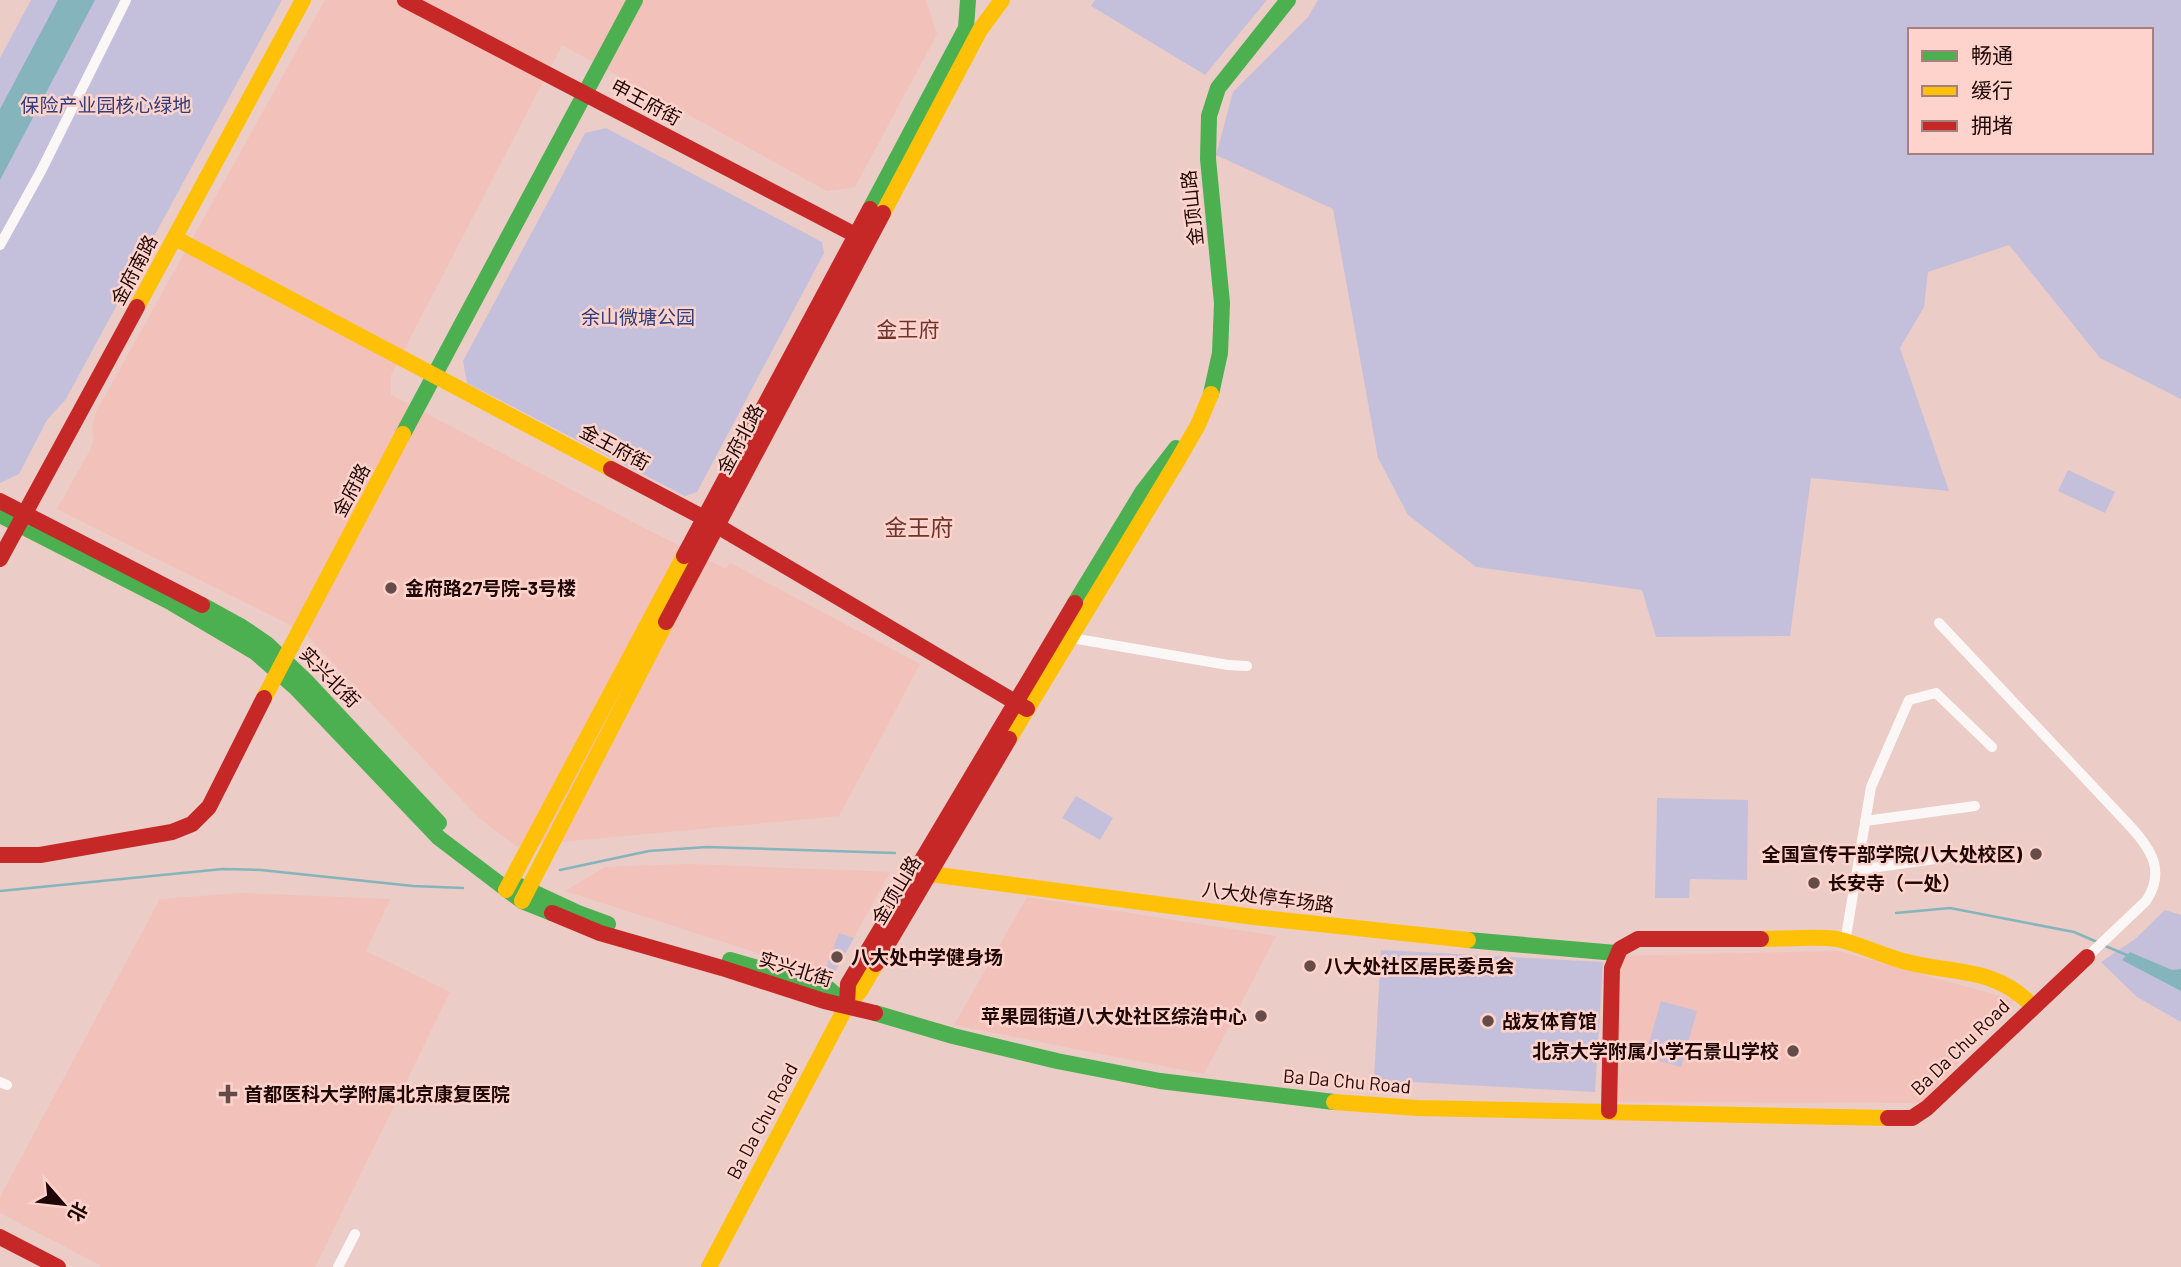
<svg xmlns="http://www.w3.org/2000/svg" width="2181" height="1267" font-family="Barlow,'Noto Sans SC',sans-serif">
	<rect width="100%" height="100%" fill="#ebccc7"/>
	<path fill="#f2c1b9" d="M325,0H926L937,34L855,187L827,191L562,45L391,375V395L646,529L726,569L730,563L920,664L839,816L516,846L478,817L304,632L57,509L89,452L94,439L92,428L96,412Z
		M686,864L890,872L832,977L565,891L605,867Z
		M243,893L390,899L366,951L450,992L315,1267H100V1265L0,1213V1197L160,899Z
		M1027,897L1276,936L1204,1074L954,1025Z
		M1838,951L2014,1000L1922,1103L1617,1102L1620,956Z"/>
	<path fill="#c4c0db" fill-rule="evenodd" d="M31,0H282L66,399L47,420L19,474L0,483V58Z
		M1095,0H1267L1205,75L1091,6Z
		M1318,0H2181V399L2100,358L2009,245L1928,272L1924,307L1900,348L1949,491L1811,478L1790,636L1656,637L1642,590L1476,567L1408,515L1378,458L1333,209L1216,155L1233,92L1308,17ZM1910,30H2151V152H1910Z
		M606,128L822,242L824,253L697,492L685,496L467,383L463,361L585,133Z
		M2068,470L2115,492L2105,513L2058,491Z
		M1076,796L1113,818L1100,840L1062,818Z
		M1657,798L1748,800L1747,880L1690,879L1689,898H1655Z
		M2165,910L2181,915V1022L2137,997L2101,962L2135,939Z
		M839,933L854,938L832,977L823,975Z
		M1381,950L1603,962L1595,1092L1374,1080Z
		M1661,1001L1697,1011L1681,1067L1645,1057Z"/>
	<path fill="#85b4bc" d="M58,0H95L0,180V109Z
		M2130,952L2172,970L2181,969V991L2122,960Z"/>
	<g fill="none" stroke-linecap="round" stroke-linejoin="round">
		<path stroke="#85b4bc" stroke-width="2.5" d="M560,870L649,851L707,847L895,853
			M0,891L223,869L261,870L413,886L463,888
			M1896,913L1950,908L2074,932L2097,942
			M2103,945L2129,956"/>
		<path stroke="#fcf7f7" stroke-width="10" d="M0,245L41,171L126,0
			M1939,623L2130,826C2151,849 2166,871 2146,901L2087,957
			M1066,637L1228,665L1247,666
			M1865,821L1975,806
			M1857,870L1970,854
			M1845,942L1871,787L1909,700L1936,693L1992,747
			M0,1082L7,1085
			M338,1267L355,1234"/>
		<path stroke="#4caf50" stroke-width="16" d="M870,209L966,28L968,0
			M1211,394L1220,353L1222,303L1208,159L1209,116L1218,88L1288,0
			M403,434L635,0
			M0,515L172,603L255,652L296,688L439,838L522,901L552,913
			M1075,603L1143,491L1176,448
			M202,605L242,627L267,644L305,680L439,823
			M520,886L578,913L608,924
			M1468,940L1616,953
			M730,960L829,989L847,1005
			M875,1013L953,1036L1057,1061L1160,1081L1334,1102"/>
		<path stroke="#ffc107" stroke-width="16" d="M883,213L980,30L1002,0
			M175,238L611,469
			M137,307L303,0
			M264,698L403,434
			M1009,739L1179,458L1198,425L1211,394
			M916,869L930,874L1254,917L1468,940
			M506,890L684,556
			M522,901L666,622
			M1761,939C1782,939 1818,936 1837,939C1859,944 1881,955 1903,961C1953,975 1992,965 2033,1006
			M1334,1102L1417,1108L1888,1118
			M709,1267L847,1005L860,991L876,964"/>
		<path stroke="#c62828" stroke-width="16" d="M405,0L865,240
			M611,469L704,518L1027,709
			M0,501L202,605
			M684,556L870,209
			M0,559L137,307
			M666,622L883,213
			M0,855H40L172,832L192,824L209,807L264,698
			M552,913L600,933L722,968L824,1001L875,1013
			M876,964L1009,739
			M847,1005L848,984L1075,603
			M1609,1111L1612,968L1620,949L1638,939H1761
			M1888,1118H1912L1927,1108L2087,957
			M0,1237L58,1267"/>
	</g>
	<g fill="#664c49" stroke="#fed3cb" stroke-width="2.5">
		<circle cx="391" cy="588" r="7"/>
		<circle cx="2036" cy="854" r="7"/>
		<circle cx="1814" cy="883" r="7"/>
		<circle cx="837" cy="957" r="7"/>
		<circle cx="1310" cy="966" r="7"/>
		<circle cx="1261" cy="1016" r="7"/>
		<circle cx="1488" cy="1021" r="7"/>
		<circle cx="1793" cy="1051" r="7"/>
		<path d="M224.5 1083.5h7v7h7v7h-7v7h-7v-7h-7v-7h7z"/>
	</g>
	<g text-anchor="middle" stroke-width="5" stroke-linejoin="round" paint-order="stroke">
		<g font-size="19" fill="#1e0705" stroke="#fed3cb">
			<text transform="translate(646 102) rotate(28)" y="7">申王府街</text>
			<text transform="translate(1192 208) rotate(-96)" y="7">金顶山路</text>
			<text transform="translate(134 270) rotate(-62)" y="7">金府南路</text>
			<text transform="translate(740 439) rotate(-62)" y="7">金府北路</text>
			<text transform="translate(615 447) rotate(28)" y="7">金王府街</text>
			<text transform="translate(351 490) rotate(-62)" y="7">金府路</text>
			<text transform="translate(330 677) rotate(45)" y="7">实兴北街</text>
			<text transform="translate(896 890) rotate(-59)" y="7">金顶山路</text>
			<text transform="translate(1268 897) rotate(7)" y="7">八大处停车场路</text>
			<text transform="translate(796 969) rotate(17)" y="7">实兴北街</text>
			<text transform="translate(1960 1047) rotate(-44)" y="7">Ba Da Chu Road</text>
			<text transform="translate(1347 1081) rotate(5)" y="7">Ba Da Chu Road</text>
			<text transform="translate(762 1121) rotate(-62)" y="7">Ba Da Chu Road</text>
		</g>
		<g font-size="19" fill="#2d3d7d" stroke="#fed3cb">
			<text x="106" y="112">保险产业园核心绿地</text>
			<text x="638" y="324">余山微塘公园</text>
		</g>
		<g font-size="19" font-weight="bold" fill="#1e0705" stroke="#fed3cb" text-anchor="start">
			<text x="405" y="595">金府路27号院-3号楼</text>
			<text x="2022" y="861" text-anchor="end">全国宣传干部学院(八大处校区)</text>
			<text x="1828" y="890">长安寺（一处）</text>
			<text x="851" y="964">八大处中学健身场</text>
			<text x="1324" y="973">八大处社区居民委员会</text>
			<text x="1247" y="1023" text-anchor="end">苹果园街道八大处社区综治中心</text>
			<text x="1502" y="1028">战友体育馆</text>
			<text x="1779" y="1058" text-anchor="end">北京大学附属小学石景山学校</text>
			<text x="244" y="1101">首都医科大学附属北京康复医院</text>
		</g>
		<g font-size="21" fill="#6e352c" stroke="#fed3cb">
			<text x="908" y="337">金王府</text>
		</g>
		<g font-size="23" fill="#6e352c" stroke="#fed3cb">
			<text x="919" y="536">金王府</text>
		</g>
	</g>
	<rect x="1908" y="28" width="245" height="126" fill="#fed3cb" stroke="#a4817c" stroke-width="2"/>
	<rect x="1922" y="51" width="35" height="10" fill="#4caf50" stroke="#a4817c" stroke-width="2"/>
	<text x="1971" y="63" font-size="21" fill="#1e0705">畅通</text>
	<rect x="1922" y="86" width="35" height="10" fill="#ffc107" stroke="#a4817c" stroke-width="2"/>
	<text x="1971" y="98" font-size="21" fill="#1e0705">缓行</text>
	<rect x="1922" y="121" width="35" height="10" fill="#c62828" stroke="#a4817c" stroke-width="2"/>
	<text x="1971" y="133" font-size="21" fill="#1e0705">拥堵</text>
	<g transform="translate(63 1204) rotate(118)" stroke="#fed3cb" stroke-width="5" paint-order="stroke">
	<path d="M0-5L12 26L0 18L-12 26Z" fill="#1e0705"/>
	<text y="-10" font-size="19" font-weight="bold" text-anchor="middle" fill="#1e0705">北</text>
	</g>
</svg>
